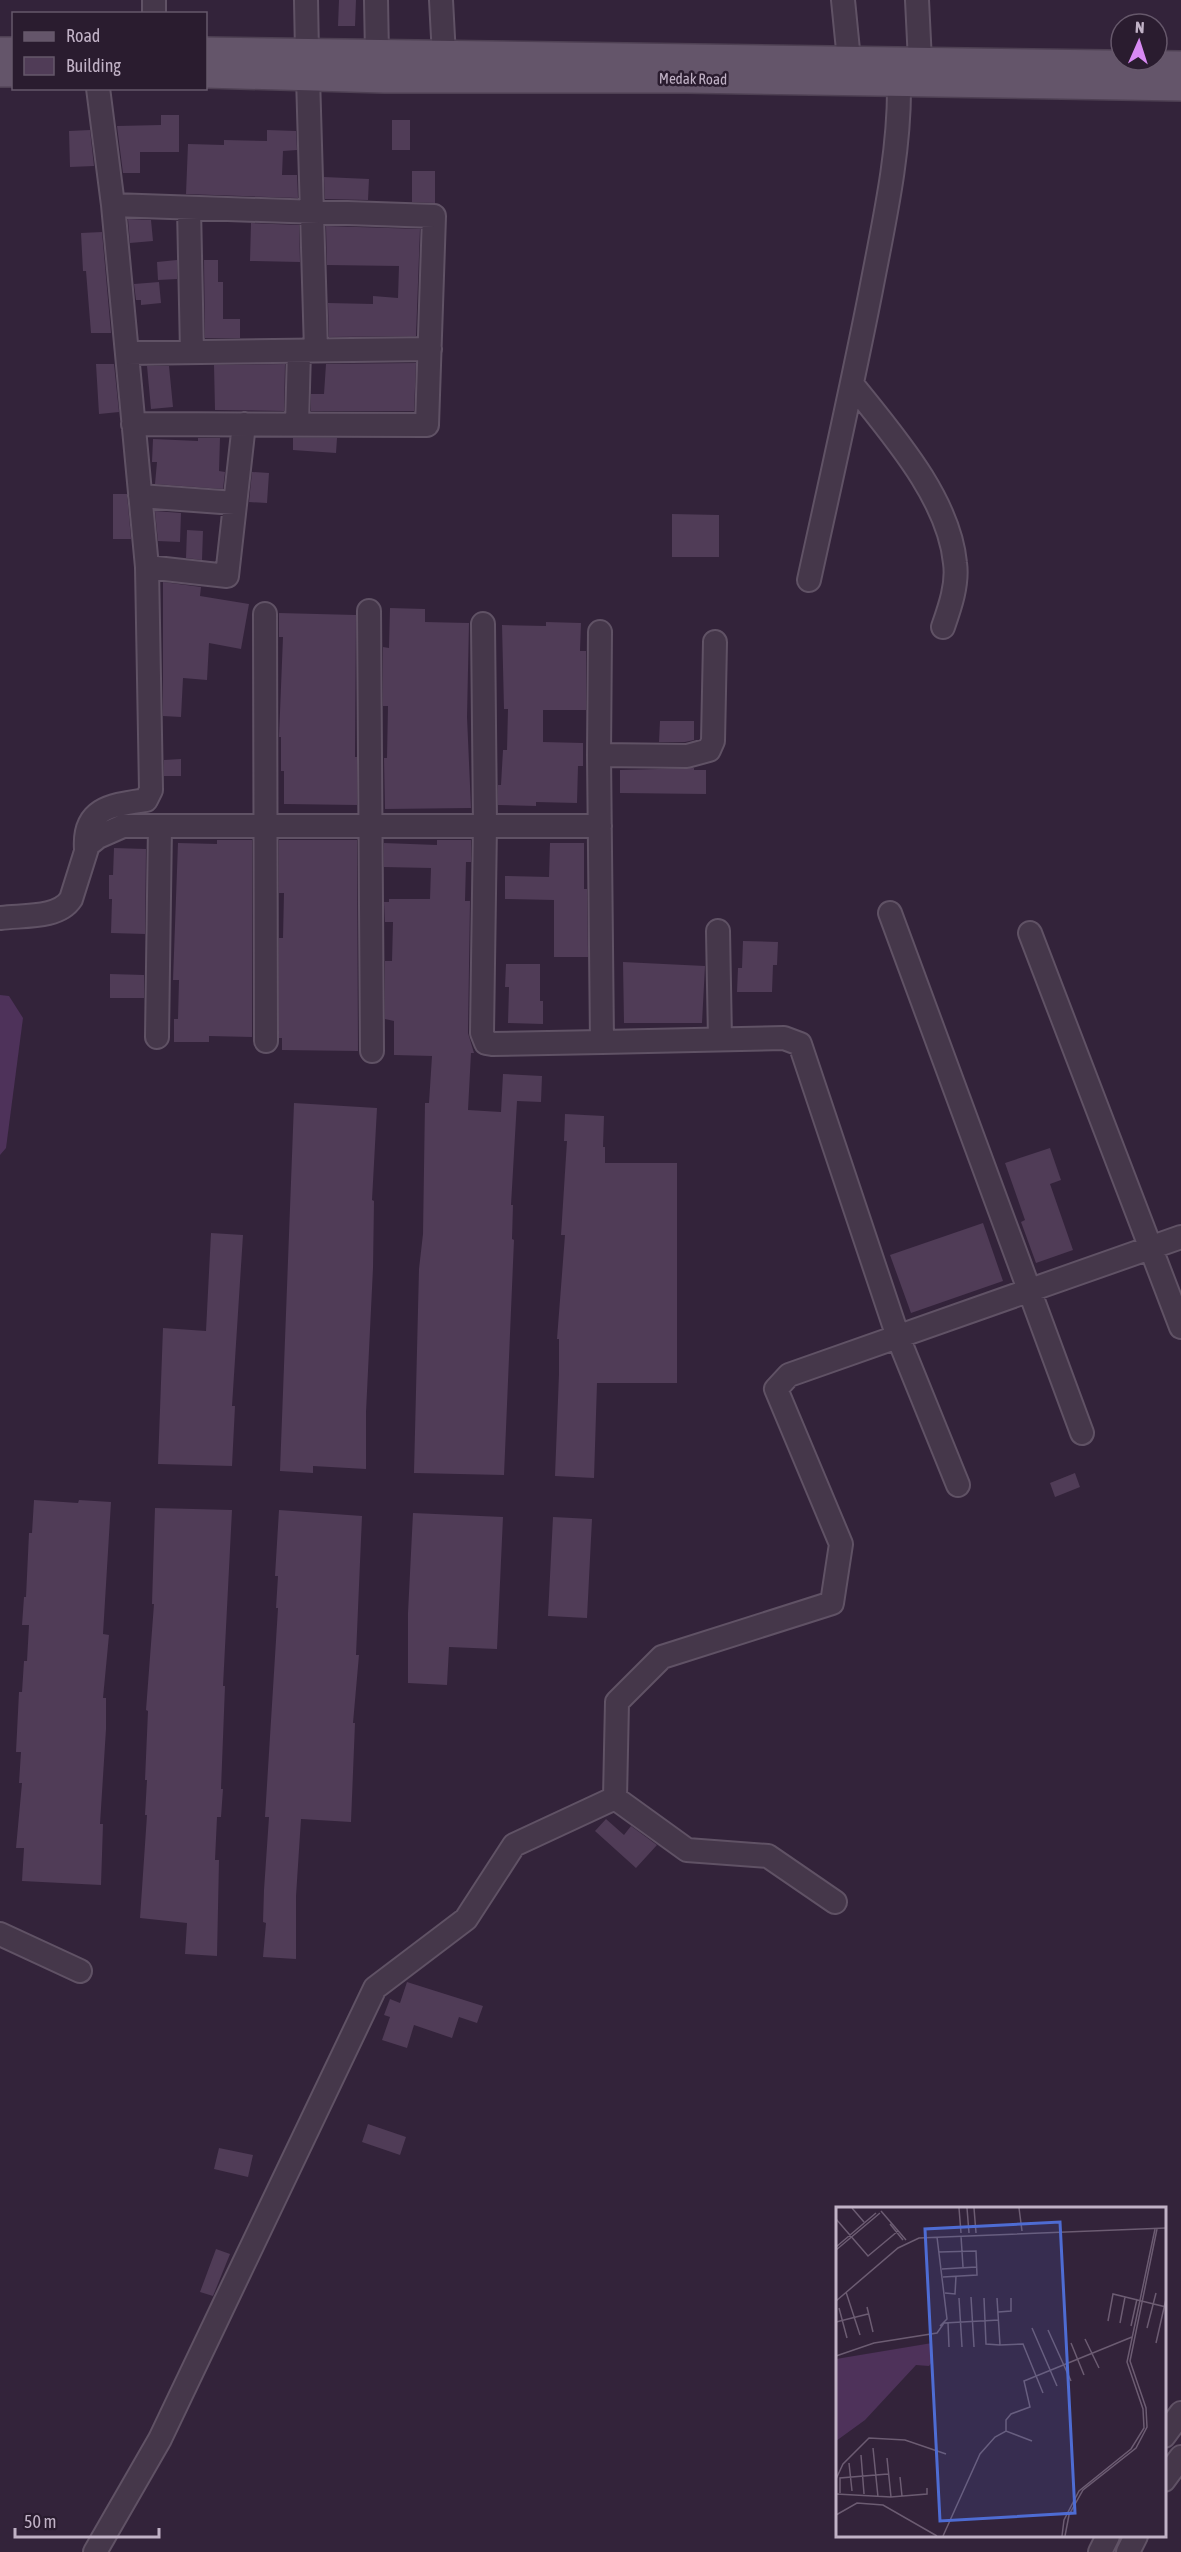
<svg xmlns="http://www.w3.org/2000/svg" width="1181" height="2552" font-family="'Asap Condensed',sans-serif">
	<rect width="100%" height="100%" fill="#33233a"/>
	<path fill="#4e325a" d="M0,995L9,996L23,1018L6,1148L0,1155Z"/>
	<path fill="#503c57" d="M339,0H356L355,26H338Z
		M161,115H179V152H140V173H123L117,126L161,125Z
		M392,120H410V150H392Z
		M90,130L94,166L70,167L69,131Z
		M267,130L296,131L297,150L283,151L282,175H297L298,198L186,194L188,144L224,145V140L267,141Z
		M412,171H435V203L412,202Z
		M324,177L369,179L368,200L325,199Z
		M128,219L151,220L153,241L130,243Z
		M251,223L299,225L300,262L250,261Z
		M326,226L420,229L416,336L329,337L328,303L373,304V296L398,298L399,266L327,265Z
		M102,232L111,333H91L86,271H83L81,233Z
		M177,260V279L158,280L157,262Z
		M204,260H218V282H223V319H240V338H205Z
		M159,282L161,303L141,305V300H136L134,284Z
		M416,363L414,411H311V394H324L326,364Z
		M96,364H114L119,412L99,414Z
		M285,364L284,411L215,410L214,365Z
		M147,366H169L173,407L151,409Z
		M198,438H220L219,471L225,472L223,489L155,484L157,462H152L153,439L198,441Z
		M293,438H337L336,453L293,450Z
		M252,472L269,473L267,503L249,502Z
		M113,494H127L131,539H113Z
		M155,511L181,513L180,542L158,541Z
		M672,514L719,515V557H672Z
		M187,530L203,531L202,560L186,558Z
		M163,582L201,587L200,596L249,604L241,649L209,643L207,680L183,678L181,717L163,716Z
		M390,608L425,609V622L469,623L467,717L471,808L385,809L384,758H387L388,706H383V647L389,648Z
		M279,613L356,615L355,757H357V805L284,804V771H281V737H279L283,637H279Z
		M546,622L581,623L580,651H586V710H543V742L583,743V766H578L577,803L536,802V806L498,805V785H501L503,750H507L508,709H504L502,625L546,626Z
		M660,721H694V740L685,742H659Z
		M181,759V776H164V760Z
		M694,768V770H706V794L620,793V770Z
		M217,840H252V1037L209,1036V1042H174V1019H178L179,980H173L178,843L217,844Z
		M279,840H357L358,1051L282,1050V1038H279V938H283L284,893H279Z
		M437,840H471V862H466L465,901H470L468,1033L474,1053H471L468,1110L501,1112L503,1074L542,1076L541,1102L517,1101L511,1205H513L512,1239L514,1240L504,1475L414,1473L419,1269L423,1234L425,1103H429L432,1056L394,1055V1021L385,1019V961H392L393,922H385L384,902H389V899H430L431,868L384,867V843L437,845Z
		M550,843H584V889H587L588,957H554V900L505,899V876L549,877Z
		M114,848L146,849L145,934L111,933L112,899H109V875H113Z
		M743,941L778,942L777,965H773L772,992H737L738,968H742Z
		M623,962L705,966L702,1023H624Z
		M506,964H540V1001H543V1024L508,1023L509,987H505Z
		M110,974L144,975V998H110Z
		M294,1103L377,1108L372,1200L374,1201L373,1268L366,1412V1469L313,1466V1473L280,1471Z
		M565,1114L604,1116L603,1147H605V1163H677V1383H597L594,1478L555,1476L559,1374V1339H557L565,1235H561L567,1141H564Z
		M1050,1148L1061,1180L1050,1184L1073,1250L1036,1263L1021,1222L1025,1220L1005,1163Z
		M983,1223L1003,1281L911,1313L890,1255Z
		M211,1233L243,1235L232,1406H235L232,1466L158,1464L163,1328L206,1331Z
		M1075,1473L1080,1487L1055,1497L1050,1483Z
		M34,1500L78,1503L79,1500L111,1502L103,1634L109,1635L103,1698H106V1729L100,1824H103L101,1885L22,1881L24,1848H16L22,1783H19L21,1752H16L19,1692H22L24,1661H27L29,1625H22L24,1597H26L29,1533H32Z
		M155,1508L232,1510L223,1686H225L221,1789H223L221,1817H217L215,1860H219L217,1956L185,1954L187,1923L140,1918L147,1815H145L147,1780H145L148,1711L146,1710L154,1604H152Z
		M279,1510L362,1516L356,1655H359L353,1723H355L351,1822L301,1819L296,1896V1959L263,1957L266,1923L263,1922L264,1890L269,1817H265L278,1608H276L278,1576H275Z
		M413,1513L503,1517L497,1649L449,1647L447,1685L408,1683V1613Z
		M553,1517L592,1519L587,1618L548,1616Z
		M606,1819L624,1835L631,1826L657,1845L636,1868L595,1831Z
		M407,1982L483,2006L477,2023L459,2017L452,2038L414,2025L407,2048L382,2040L390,2017L384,2015L390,1999L400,2003Z
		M368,2124L406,2137L400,2155L362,2142Z
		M219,2148L253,2155L248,2177L214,2169Z
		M216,2249L230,2254L213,2296L200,2292Z"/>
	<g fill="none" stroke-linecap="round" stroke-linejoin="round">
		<g stroke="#605265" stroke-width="26">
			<path id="minor" d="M306,0L307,52
				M376,0L377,54
				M441,0L444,56
				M843,0L849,60
				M917,0L920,61
				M154,14V0
				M308,77L316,350
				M113,205L434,216L427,425L133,424
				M189,208L192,352
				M127,353L430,349
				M852,384C891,433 949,498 955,563C958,584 950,607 943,627
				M297,424L299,351
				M140,496L235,503
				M147,567L227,576L244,424
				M809,580C830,484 852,387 871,290C884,222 900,152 899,83
				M369,611L372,1051
				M265,614L266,1041
				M483,624L485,824L482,1033L486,1043L492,1044L602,1042
				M600,632L599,755L602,1042L784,1038L800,1044L898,1337L958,1485
				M599,755L687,756L709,750L713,741L715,642
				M86,849C83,807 113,805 146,800L151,790L147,567L113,205L98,88
				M890,913L1082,1433
				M0,918C22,915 58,919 71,899L88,845L98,837L123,826H600
				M718,931L720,1039
				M1030,933L1181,1327
				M157,1037L160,826
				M615,1798L617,1702L662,1657L832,1603L841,1544L776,1389L789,1375L1181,1237
				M0,1934L80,1971
				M1164,2436L1181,2413
				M1164,2480L1181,2457
				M95,2552L160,2439L375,1988L466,1919L514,1845L615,1798L687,1850L768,1856L835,1902
				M1100,2552L1108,2536
				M1128,2552L1136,2536"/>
		</g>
		<g stroke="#4e4053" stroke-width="30">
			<path id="major" d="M0,51H14
				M206,51L1181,65
				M0,73H14
				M206,74L384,79H686L1181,87"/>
		</g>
		<use href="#minor" stroke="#45374a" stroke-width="22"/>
		<use href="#major" stroke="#64556a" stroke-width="27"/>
	</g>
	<g text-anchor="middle" stroke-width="5" stroke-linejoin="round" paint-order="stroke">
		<g font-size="15" fill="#c1b2c6" stroke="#2a1c2f">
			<text transform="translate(693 79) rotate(1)" y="5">Medak Road</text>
		</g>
	</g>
	<g transform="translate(836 2207)">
		<rect width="330" height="330" fill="#33233a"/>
		<path d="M96,136L97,153L93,159L80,158L29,213L0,234V152Z" fill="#4e325a"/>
		<path fill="none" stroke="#6c5c72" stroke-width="1.5" d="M16,1L28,15M123,1L125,26M131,1L133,26M138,1L140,26M183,1L186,24M45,4L70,33M0,12L32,49L62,24M54,17L67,33M125,29L127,60M101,30L111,112L104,119M0,40L40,6M0,43L44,6M103,45L140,44L141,68L107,70M106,62L140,60M10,85L24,128M109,86L119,87L120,69M135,90L138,140M123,91L126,140M148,91L150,137L164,138M161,91L164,138L187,137L207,186M0,94L62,41L83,31L330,21M31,100L37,125M3,101L11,131M162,105L175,104V91M272,114L277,87L330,100M0,115L32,107M112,116L113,140M284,116L289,90M295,119L301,92M196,121L221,179M311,121L320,86M212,123L235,174M249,132L263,161M235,136L248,168M320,136L330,92M0,149L38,136L101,126L108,116L163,113M170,224V213L175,207L194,200L188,174L296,130M37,241L42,290M25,248L28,287M51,251L55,290L91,287V281M13,256L16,284M64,270L66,289M0,272L7,257L33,231L69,233L110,247M4,286V271L52,267M0,287L55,290M0,308L21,296L47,298L101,329M107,329L144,247L159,230L170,224L196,234M226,329L228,313L243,284L295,242L308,221L307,202L291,155L319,22M229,329L233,308L247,283L300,241L311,220L310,201L294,154L321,22"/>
		<path fill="#4e6cd3" fill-opacity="0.15" stroke="#4e6cd3" stroke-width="3" d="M224,15L239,306L104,314L89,22Z"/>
		<rect width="330" height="330" fill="none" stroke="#c1b2c6" stroke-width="3"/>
	</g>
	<rect x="12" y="12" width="195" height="78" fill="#2a1c2f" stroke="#66586b" stroke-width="1.5"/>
	<rect x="24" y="32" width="30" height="9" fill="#64556a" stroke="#66586b" stroke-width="1.5"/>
	<text x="66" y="42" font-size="18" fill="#c1b2c6">Road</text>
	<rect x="24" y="57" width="30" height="18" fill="#503c57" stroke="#66586b" stroke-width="1.5"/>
	<text x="66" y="72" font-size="18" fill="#c1b2c6">Building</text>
	<g transform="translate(1139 42) rotate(3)"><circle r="28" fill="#2a1c2f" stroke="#66586b" stroke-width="1.5"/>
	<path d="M0-4.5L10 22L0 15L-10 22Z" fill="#d88af3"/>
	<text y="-9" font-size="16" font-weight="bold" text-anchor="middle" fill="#c1b2c6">N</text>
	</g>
	<path d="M15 2528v9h144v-9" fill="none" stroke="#c1b2c6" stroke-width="3"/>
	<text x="24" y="2528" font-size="18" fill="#c1b2c6" stroke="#2a1c2f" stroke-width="4.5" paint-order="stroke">50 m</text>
</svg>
